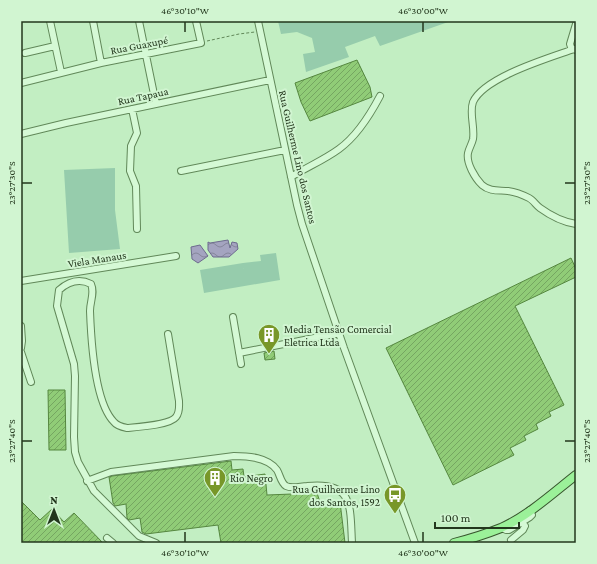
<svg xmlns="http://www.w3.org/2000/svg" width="597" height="564" font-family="'Crimson Pro',serif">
	<defs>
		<pattern id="water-waves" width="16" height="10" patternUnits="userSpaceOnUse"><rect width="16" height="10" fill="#a4a4c0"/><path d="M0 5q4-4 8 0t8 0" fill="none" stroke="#85869b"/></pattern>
		<pattern id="building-hatch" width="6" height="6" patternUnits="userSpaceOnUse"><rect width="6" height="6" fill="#90cc77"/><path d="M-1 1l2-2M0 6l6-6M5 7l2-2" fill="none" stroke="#75a661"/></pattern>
	</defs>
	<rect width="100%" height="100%" fill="#c2eec2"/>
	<path fill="#96ccac" d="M278,21H451L380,46L375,36L345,47L349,57L306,72L303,54L315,52L312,38L297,32L281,34Z
		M115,168V210L120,249L69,253L64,170Z
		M276,253L280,280L204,293L200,270L243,263L244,269L243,263L261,261L260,255Z"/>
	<path fill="url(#water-waves)" stroke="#6d6b8e" d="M228,240L230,248L232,242L237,243L238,249L229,257H213L208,250V242L210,243Z
		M200,245L208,256L198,263L192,259L191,247Z"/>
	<path fill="url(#building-hatch)" stroke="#55873f" d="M357,60L370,87L372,97L310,121L301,102L295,83Z
		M571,258L576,269V277L515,306L564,405L549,412L551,416L536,424L538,429L524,436L526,440L510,448L514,455L453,485L386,348Z
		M274,351L275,359L265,360L264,353Z
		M48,390H65L66,450H49Z
		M231,461L232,470L243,469L244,477L265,474L267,495L317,493L321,505L340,502L345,543H221L218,525L146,534L142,532L140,518L129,520L127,518L126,504L115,506L113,503L109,477L112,476Z
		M21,501L40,520L52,509L64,522L74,513L103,543H21Z"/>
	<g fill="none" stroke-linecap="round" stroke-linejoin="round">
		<g stroke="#618859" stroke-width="8">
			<path id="minor" d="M50,21L61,72
				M93,21L101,63
				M139,21L156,104
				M258,21L297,205L302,224L344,348L415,543
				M576,24L570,44L571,47L576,50
				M574,49C549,58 484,77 473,102C469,113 475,127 473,139C472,144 469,148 468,153C466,163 475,178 482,185C490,192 499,190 508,191C515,192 523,195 529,198C533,200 536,205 540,208C551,216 563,222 576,224
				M25,53L55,46
				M21,83L101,63L201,43L196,21
				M132,109L137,133L131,146L130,171L136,186L137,229
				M21,134L66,123L270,80
				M181,171L285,150
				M291,177C307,167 324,160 339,149C357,136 370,115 380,96
				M21,281L176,256
				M233,317L241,364
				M21,326L22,341L21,348
				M21,352L31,382
				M239,353L339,333
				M87,481L111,472L234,456C248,456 268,457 277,470C280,475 281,483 286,486C292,489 301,486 307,486C354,481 350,506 352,543
				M502,528L506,530H509L530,517L532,515L530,510
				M107,538L113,543
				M511,540L523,530L525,526L522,522
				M156,543L139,536L94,491L78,462L75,452L74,437L75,376L74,364L57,306L59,290C68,282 79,278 91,284C95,293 90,301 90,311C91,338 94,402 114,422C117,426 122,427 127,428C138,427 170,425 176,417C180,412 179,406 179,401L168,334"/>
		</g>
		<g stroke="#37552d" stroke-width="10">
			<path id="major" d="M454,543C470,539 486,534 501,528C528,516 553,493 576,475"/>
		</g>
		<path stroke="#618859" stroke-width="1" stroke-dasharray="3 2" stroke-linecap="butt" d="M207,41L239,34L255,32"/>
		<use href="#minor" stroke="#d5f9d5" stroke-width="6"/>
		<use href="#major" stroke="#9bf199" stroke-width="8"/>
	</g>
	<path fill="none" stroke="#23371d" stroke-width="1.5" d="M185,22V32M423,22V32M22,183H32M565,183H575M22,441H32M565,441H575M185,532V542M423,532V542"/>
	<defs>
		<g id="building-pin" transform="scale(1.15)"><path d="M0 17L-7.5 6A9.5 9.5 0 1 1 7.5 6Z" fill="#789729" stroke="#d1f5d1"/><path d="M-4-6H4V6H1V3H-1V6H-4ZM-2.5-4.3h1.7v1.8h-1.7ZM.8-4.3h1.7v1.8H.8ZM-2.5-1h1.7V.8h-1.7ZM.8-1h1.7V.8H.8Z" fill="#fff"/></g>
		<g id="bus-pin" transform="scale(1.15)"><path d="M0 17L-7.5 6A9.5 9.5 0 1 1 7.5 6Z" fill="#789729" stroke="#d1f5d1"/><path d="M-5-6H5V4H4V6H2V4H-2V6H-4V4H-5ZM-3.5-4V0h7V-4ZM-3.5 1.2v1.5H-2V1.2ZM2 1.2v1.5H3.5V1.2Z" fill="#fff"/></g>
	</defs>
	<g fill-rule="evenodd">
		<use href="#building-pin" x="269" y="335"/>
		<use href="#building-pin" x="215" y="478"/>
		<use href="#bus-pin" x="395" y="495"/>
	</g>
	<g text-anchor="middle" stroke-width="4" stroke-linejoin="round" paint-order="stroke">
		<g font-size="11" fill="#23371d" stroke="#d1f5d1">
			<text transform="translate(139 45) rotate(-11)" y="4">Rua Guaxupé</text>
			<text transform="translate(143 96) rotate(-12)" y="4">Rua Tapaua</text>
			<text transform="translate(298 157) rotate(77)" y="4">Rua Guilherme Lino dos Santos</text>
			<text transform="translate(97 259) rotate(-9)" y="4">Viela Manaus</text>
		</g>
		<g font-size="11" fill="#23371d" stroke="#d1f5d1" text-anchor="start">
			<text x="284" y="333">Media Tensão Comercial<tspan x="284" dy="13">Eletrica Ltda</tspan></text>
			<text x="230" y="482">Rio Negro</text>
			<text x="380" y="493" text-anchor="end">Rua Guilherme Lino<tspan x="380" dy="13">dos Santos, 1592</tspan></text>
		</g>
	</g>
	<rect width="597" height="564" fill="none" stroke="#d1f5d1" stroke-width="44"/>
	<g transform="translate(54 510)" stroke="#d1f5d1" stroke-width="3" paint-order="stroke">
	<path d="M0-3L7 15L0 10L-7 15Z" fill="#23371d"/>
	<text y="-6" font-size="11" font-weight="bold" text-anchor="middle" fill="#23371d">N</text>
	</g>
	<path d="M435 522v6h84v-6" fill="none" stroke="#23371d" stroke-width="2"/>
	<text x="441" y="522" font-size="12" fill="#23371d" stroke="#d1f5d1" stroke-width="3" paint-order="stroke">100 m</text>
	<rect x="22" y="22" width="553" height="520" fill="none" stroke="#23371d" stroke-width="1.5"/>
	<g font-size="10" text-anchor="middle" fill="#23371d">
		<text x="185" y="14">46°30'10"W</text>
		<text x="423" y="14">46°30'00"W</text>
		<text transform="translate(11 183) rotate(-90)" y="4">23°27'30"S</text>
		<text transform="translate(586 183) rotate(-90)" y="4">23°27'30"S</text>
		<text transform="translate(11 441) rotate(-90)" y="4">23°27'40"S</text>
		<text transform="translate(586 441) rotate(-90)" y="4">23°27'40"S</text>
		<text x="185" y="556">46°30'10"W</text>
		<text x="423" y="556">46°30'00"W</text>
	</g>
</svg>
